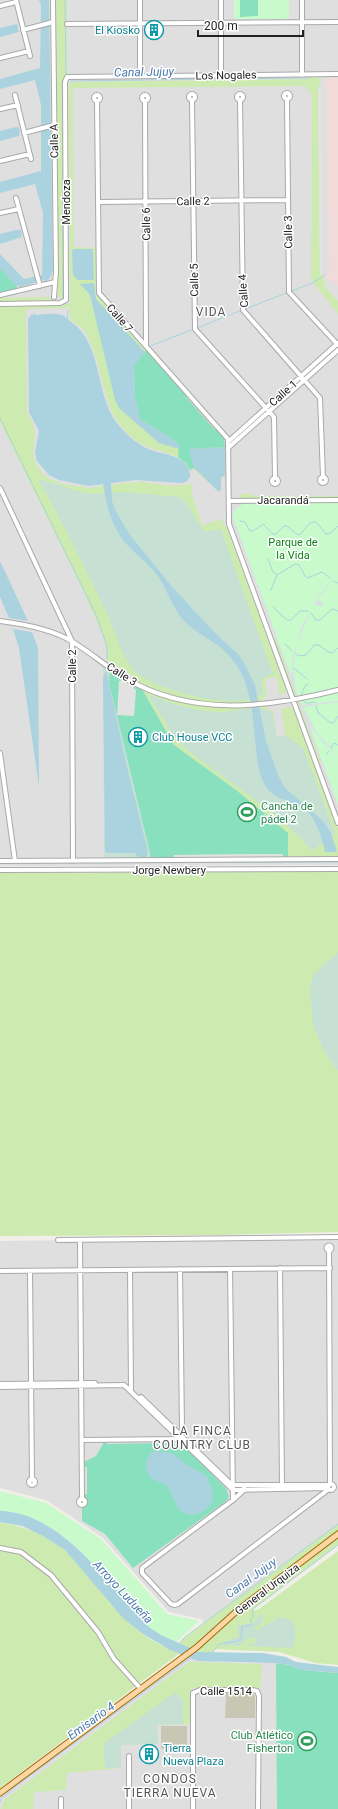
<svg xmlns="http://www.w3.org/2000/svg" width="338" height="1809" font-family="Roboto,sans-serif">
	<rect width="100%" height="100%" fill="#f2efe9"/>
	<path fill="#e0dfdf" d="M0,0H338V865L0,866Z
		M338,1237V1534L205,1624L201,1619L169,1612L102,1537L46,1500L0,1488V1241Z
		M185,1655L218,1662L276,1663L328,1673H338V1809H0V1793Z"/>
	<path fill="#f2dad9" d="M326,78H338V287L331,279L329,280L326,277V274H329L327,87H325Z"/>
	<path fill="#c7c7b4" d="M226,1693H252L255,1696V1718H225Z
		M161,1726H187V1749H161Z"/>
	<path fill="#cdebb0" d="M56,0H67V76L64,77V297L62,300L58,295Z
		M309,77H317L320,80L321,87H318L320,274H322L325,283L324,285L338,301V314L311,280L312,96L305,86L73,88L74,247L97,248V294L186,394V397L215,430L225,437L224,438L225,476L221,477V489L219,492L193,469L190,470C177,450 162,454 143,445C133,440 125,431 118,422C100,396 100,349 82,328C78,325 73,322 70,319L69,306L66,308L26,309L27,413L33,424L35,434L33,454L38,468L48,478L62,484L90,488L124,483L143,482L172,486L192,484V495L202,525L222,519L224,526H226L230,530L288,689L285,693L279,694L277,677L265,679L267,696L261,701L262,706L273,711L277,737L285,735L281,708L292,707L295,709L338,828V856L288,857V833L236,790L174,745L135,677L106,659L107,650L102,634L85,595L0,422V306H61L67,303L70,305L69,85L70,82L309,79Z
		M51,297L50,302H0V298Z
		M239,494H253V496H338V498H239Z
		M272,638H276L296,696L292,693Z
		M299,702V703L321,762H317L297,706Z
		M338,871V1232L219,1235L0,1236V873Z
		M0,1522C22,1526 49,1535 66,1551C103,1589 126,1636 180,1653L0,1788Z
		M338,1524V1545L253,1609L254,1611L259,1609L338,1551V1665L315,1663L279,1652L215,1649L212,1653L199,1652L179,1644L185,1637Z
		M189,1662L262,1664L260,1688H192L190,1696L191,1724L157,1725L158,1744L120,1745L121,1768L67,1773L66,1790L34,1792L33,1809H1L4,1800Z"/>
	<path fill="#c6e0d4" d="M38,479L88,494L125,492L179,497C192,505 194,521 205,531L221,530L273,674L261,679L263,694C258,696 252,699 246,700C221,705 155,690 136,672C120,655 116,632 106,612C85,567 63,523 38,479Z
		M103,665L106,670L107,669L110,671L109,683L150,853V859L104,857Z
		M149,695C172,704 193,711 218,712C238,713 253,703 272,712L277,737L285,735L303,748L335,833L312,851L300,837L277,816L187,750L171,732Z
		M338,952V1071L323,1049L313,1024L310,987L314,974Z
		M260,1614L263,1615V1621L255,1628V1631L281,1617L291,1620C297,1630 296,1636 293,1647L290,1648L249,1646L247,1644L255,1643L256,1641L255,1638C248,1636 244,1642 240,1646L224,1645V1642L239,1636L237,1628L238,1625L254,1623Z
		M176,1692L183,1701V1724L157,1725L158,1744L121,1745V1768H105L104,1743Z"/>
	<path fill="#c8facc" d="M234,0H289V19H234Z
		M245,503H338V805L232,515L236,508Z
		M0,1491L46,1503L101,1539L167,1614L199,1621L176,1642L161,1635L149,1627C110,1586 63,1512 0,1511Z"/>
	<path fill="#88e0be" d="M240,0H258V16L240,17Z
		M0,268L17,286V291L0,293Z
		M146,350L186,394V397L215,430L217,428L225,437L224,438L225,447L190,449L194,468L190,470L186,463L178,457L179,445L168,436L140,419L135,397L134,365Z
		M110,671L142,689L174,745L236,790L288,833V857H283V854L174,855V858L150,859V853L109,683Z
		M168,1440L180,1442L226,1488L229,1497L225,1502L133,1568L105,1534L82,1521V1507L85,1506L87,1502L86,1498L84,1497V1494H87V1467H84V1462L96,1456L104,1442L107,1441V1444L168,1443Z
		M276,1663L289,1665L302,1670L338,1673V1809H277Z"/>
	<path fill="#e2e2e2" d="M318,87H321L322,274H320Z
		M238,544L242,545L276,638H272Z
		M120,678L136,686L133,688L136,690L134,716L117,715L119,681H121Z
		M283,854V857L174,858V855Z"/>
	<path fill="#dddde8" d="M338,502V503H245L236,508L232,515L291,677L293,655L302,626L319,596L338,571L317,601H322V606H317V601L312,608L296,645L293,667L296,695L231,514L235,507L242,503Z
		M338,701V702L303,707L316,732L338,755L324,743L310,726L338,809L299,703L302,705Z"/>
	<path fill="#aad3df" d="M39,0H49L53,270L51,276L46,282L43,280L20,287L13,283L0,268V254L24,279L42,275L43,213L35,184L0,193V182L41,171V105L35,80L0,89V79L40,68L41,6Z
		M17,24L19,32L0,37V28Z
		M16,127H18L20,130L19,136L0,141V131Z
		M16,230H21L22,237L0,244V234Z
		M74,249H93L94,280H78L73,275L72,251Z
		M94,283L96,299L145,352L134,365L135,397L140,419L168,436L179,445V449L159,443L119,408L115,400L90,295L80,284Z
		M31,315C40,315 54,312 62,315C65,316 67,319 70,321C103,343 94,391 116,422C125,433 135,443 148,449C163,455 191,455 190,477L186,482L181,483L136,480L111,483L112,501L115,510L130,535L173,588L218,636L238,654L244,663L255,685L266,741L278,775L285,788L324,822L331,833L337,852H325C322,836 314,811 297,804C285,800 274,798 266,787C257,772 257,756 255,740C253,716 251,690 239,669C223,642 205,641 185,622C172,609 168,590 157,575C149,564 139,557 129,547C112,529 107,508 103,484L89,486L59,480L49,475L37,461L35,452L39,431L29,412L28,319Z
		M225,447V476L221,477V489L219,492L194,468L189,450L190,449Z
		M0,561L28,621L9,618L0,597Z
		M13,629L32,632L38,648L39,787L19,648Z
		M106,670L127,767L148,852L146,857H138L135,853H107L105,851L103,679Z
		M155,1451L172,1453L186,1464L207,1476L213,1494L212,1503L208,1508L196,1515H190L182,1512L178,1508L167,1485L152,1479L147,1472L146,1462L150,1453Z
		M0,1511C62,1512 110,1586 149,1627L161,1635L199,1652L263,1653L286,1657L296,1662L338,1667V1673L302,1670L289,1665L276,1663L198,1661L170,1650L143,1634L123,1618L65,1550L43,1536L22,1526L0,1522Z"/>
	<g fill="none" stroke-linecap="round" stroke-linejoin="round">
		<path stroke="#aad3df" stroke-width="1" d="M65,0L66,74
			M224,79L309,78
			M71,81L218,79
			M292,291L312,283L325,275
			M63,299V80
			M245,309L289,292
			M34,315V313
			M67,319L68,311
			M197,328L242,310
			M150,346L194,329
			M107,408L109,406
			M0,418L96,615L107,646V659
			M240,521L245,522L250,531H253L263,524L273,534H276L284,526H287L298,535L301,534C305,529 309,521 316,522L326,534L331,533L338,526
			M268,559L273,572L277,575L295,564L299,565L305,576L308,578L322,572L330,578
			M333,581L338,583
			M271,590L277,575
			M273,607L287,620H291L300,611H308
			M311,613L316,620H320L332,609L338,611
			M285,644L292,651
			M295,653L298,656L306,655L314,645H319L328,652L332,653L338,648
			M294,668L307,679
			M301,695L305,686L308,684
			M302,700L306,703L315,702
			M316,706L318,713L331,723L334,722L338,716
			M331,748L334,743L338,745
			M327,754L329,751
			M0,863L338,862
			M179,1644L185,1637L338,1524
			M212,1653L219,1644L237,1641L241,1639L242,1627L251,1625V1619L253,1618V1609L338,1545
			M0,1802L1,1799L16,1786L190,1658"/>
		<g stroke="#a9a9a9" stroke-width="6">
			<path id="minor" d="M16,0L30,56
				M53,0L56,272L54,297
				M140,0V76
				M221,0V75
				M302,0V75
				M0,6L16,2
				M67,24L338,22
				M23,30L53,22
				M0,58L29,51
				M284 96a3 3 0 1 1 6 0a3 3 0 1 1-6 0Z
				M237 97a3 3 0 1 1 6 0a3 3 0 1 1-6 0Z
				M189 97a3 3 0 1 1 6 0a3 3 0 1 1-6 0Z
				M142 98a3 3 0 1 1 6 0a3 3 0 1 1-6 0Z
				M94 98a3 3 0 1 1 6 0a3 3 0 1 1-6 0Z
				M15,95L31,159
				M240,100L243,310L320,398L323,477
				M287,100L289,292L338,345
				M97,101L99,293L228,439L229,524L338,823
				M145,101L146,346
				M192,101L195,329L274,417L275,477
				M0,109L18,105
				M24,133L54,125
				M0,161L30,154
				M16,198L40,286
				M98,202L288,200
				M0,213L19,209
				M0,295L55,282
				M0,304L60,303L66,300L65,82L67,77L338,74
				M228,442L338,343
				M228,448L338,350
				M320 480a3 3 0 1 1 6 0a3 3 0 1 1-6 0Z
				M272 481a3 3 0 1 1 6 0a3 3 0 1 1-6 0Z
				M0,488L72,641L73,861
				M229,501L338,500
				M0,621C24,624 52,629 73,642C91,653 107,667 125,678C191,717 267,708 338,690
				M0,753L15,861
				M0,861L338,859
				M0,870L338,869
				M58,1240L338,1237
				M80,1240L82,1499
				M326.5 1248a2.5 2.5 0 1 1 5 0a2.5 2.5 0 1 1-5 0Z
				M329,1250L330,1484
				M280,1268L282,1487
				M230,1269L233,1500
				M130,1270L131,1390
				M0,1271L330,1268
				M30,1271L32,1480
				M0,1384L95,1383
				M0,1387L124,1385L233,1490L328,1488
				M141,1397L232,1485H328
				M82,1440L180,1439L182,1428L180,1269
				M29 1482a3 3 0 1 1 6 0a3 3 0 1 1-6 0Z
				M328 1487a3 3 0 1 1 6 0a3 3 0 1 1-6 0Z
				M244,1486V1490L233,1500L142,1568V1573L171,1604L175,1605L178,1604L329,1489
				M79 1502a3 3 0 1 1 6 0a3 3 0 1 1-6 0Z
				M0,1548L21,1552L51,1575L98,1632L114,1659L140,1688
				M61,1809V1799
				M129,1809V1756
				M193,1809V1693L200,1690H252L257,1691L259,1696L258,1809"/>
		</g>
		<g stroke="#a06b00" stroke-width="7">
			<path id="major" d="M0,1793L197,1647L238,1610L338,1534"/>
		</g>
		<use href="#minor" stroke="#fff" stroke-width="4"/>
		<use href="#major" stroke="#fcd6a4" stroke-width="5"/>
	</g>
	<defs>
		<g id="building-ring" transform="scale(1)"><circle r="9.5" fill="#fff" stroke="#0f9aa8" stroke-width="1.5"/><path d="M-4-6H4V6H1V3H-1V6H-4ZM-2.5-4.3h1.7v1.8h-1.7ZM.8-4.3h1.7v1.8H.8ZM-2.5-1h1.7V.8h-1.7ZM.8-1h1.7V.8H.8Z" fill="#0f9aa8"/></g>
		<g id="stadium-ring" transform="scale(1)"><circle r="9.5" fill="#fff" stroke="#2e9e5b" stroke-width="1.5"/><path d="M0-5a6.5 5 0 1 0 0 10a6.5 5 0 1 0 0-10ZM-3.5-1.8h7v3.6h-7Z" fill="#2e9e5b"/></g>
	</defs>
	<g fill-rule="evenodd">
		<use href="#building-ring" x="154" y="30"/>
		<use href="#building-ring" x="138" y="737"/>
		<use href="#stadium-ring" x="247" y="812"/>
		<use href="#stadium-ring" x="307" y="1741"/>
		<use href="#building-ring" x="149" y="1754"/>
	</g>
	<g text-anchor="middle" stroke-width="3" stroke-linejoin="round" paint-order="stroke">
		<g font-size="11" fill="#0d838f" stroke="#fff" text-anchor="start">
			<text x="140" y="34" text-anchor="end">El Kiosko</text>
			<text x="152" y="741">Club House VCC</text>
			<text x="163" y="1752">Tierra<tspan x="163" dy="13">Nueva Plaza</tspan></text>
		</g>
		<g font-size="11" fill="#222" stroke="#fff">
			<text transform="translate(226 75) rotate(-1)" y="4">Los Nogales</text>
			<text transform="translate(54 141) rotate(-91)" y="4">Calle A</text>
			<text transform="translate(193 201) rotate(-1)" y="4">Calle 2</text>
			<text transform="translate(66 202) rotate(-90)" y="4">Mendoza</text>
			<text transform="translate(146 224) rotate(-91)" y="4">Calle 6</text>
			<text transform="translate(288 232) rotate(-91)" y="4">Calle 3</text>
			<text transform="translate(194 280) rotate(-91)" y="4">Calle 5</text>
			<text transform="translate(243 291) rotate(-94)" y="4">Calle 4</text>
			<text transform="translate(120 318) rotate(49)" y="4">Calle 7</text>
			<text transform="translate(283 393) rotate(-42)" y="4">Calle 1</text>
			<text x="283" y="504">Jacarandá</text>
			<text transform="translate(72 666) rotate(-90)" y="4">Calle 2</text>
			<text transform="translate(122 674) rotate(32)" y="4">Calle 3</text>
			<text x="169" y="874">Jorge Newbery</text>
			<text transform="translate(267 1589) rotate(-37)" y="4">General Urquiza</text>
			<text x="226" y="1695">Calle 1514</text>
		</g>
		<g font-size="11" fill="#0c8416" stroke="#fff">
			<text x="293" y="546">Parque de<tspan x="293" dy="13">la Vida</tspan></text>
		</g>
		<g font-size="11" fill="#27864d" stroke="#fff" text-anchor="start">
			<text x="261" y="810">Cancha de<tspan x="261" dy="13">pádel 2</tspan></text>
			<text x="293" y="1739" text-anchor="end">Club Atlético<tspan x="293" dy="13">Fisherton</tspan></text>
		</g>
		<g font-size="12" font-style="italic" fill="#4a7aab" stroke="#fff">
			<text transform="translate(144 72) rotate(-1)" y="4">Canal Jujuy</text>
			<text transform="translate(251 1578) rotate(-36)" y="4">Canal Jujuy</text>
			<text transform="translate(123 1592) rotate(47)" y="4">Arroyo Ludueña</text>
			<text transform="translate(91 1721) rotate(-36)" y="4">Emisario 4</text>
		</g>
		<g font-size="12" letter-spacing="1" fill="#555" stroke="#fff">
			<text x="211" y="316">VIDA</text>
			<text x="202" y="1435">LA FINCA<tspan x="202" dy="14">COUNTRY CLUB</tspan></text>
			<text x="170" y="1783">CONDOS<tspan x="170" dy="14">TIERRA NUEVA</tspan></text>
		</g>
	</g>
	<path d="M198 30v6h105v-6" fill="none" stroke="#222222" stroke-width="2"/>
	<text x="204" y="30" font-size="12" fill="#222222" stroke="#ffffff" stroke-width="3" paint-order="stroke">200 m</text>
</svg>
